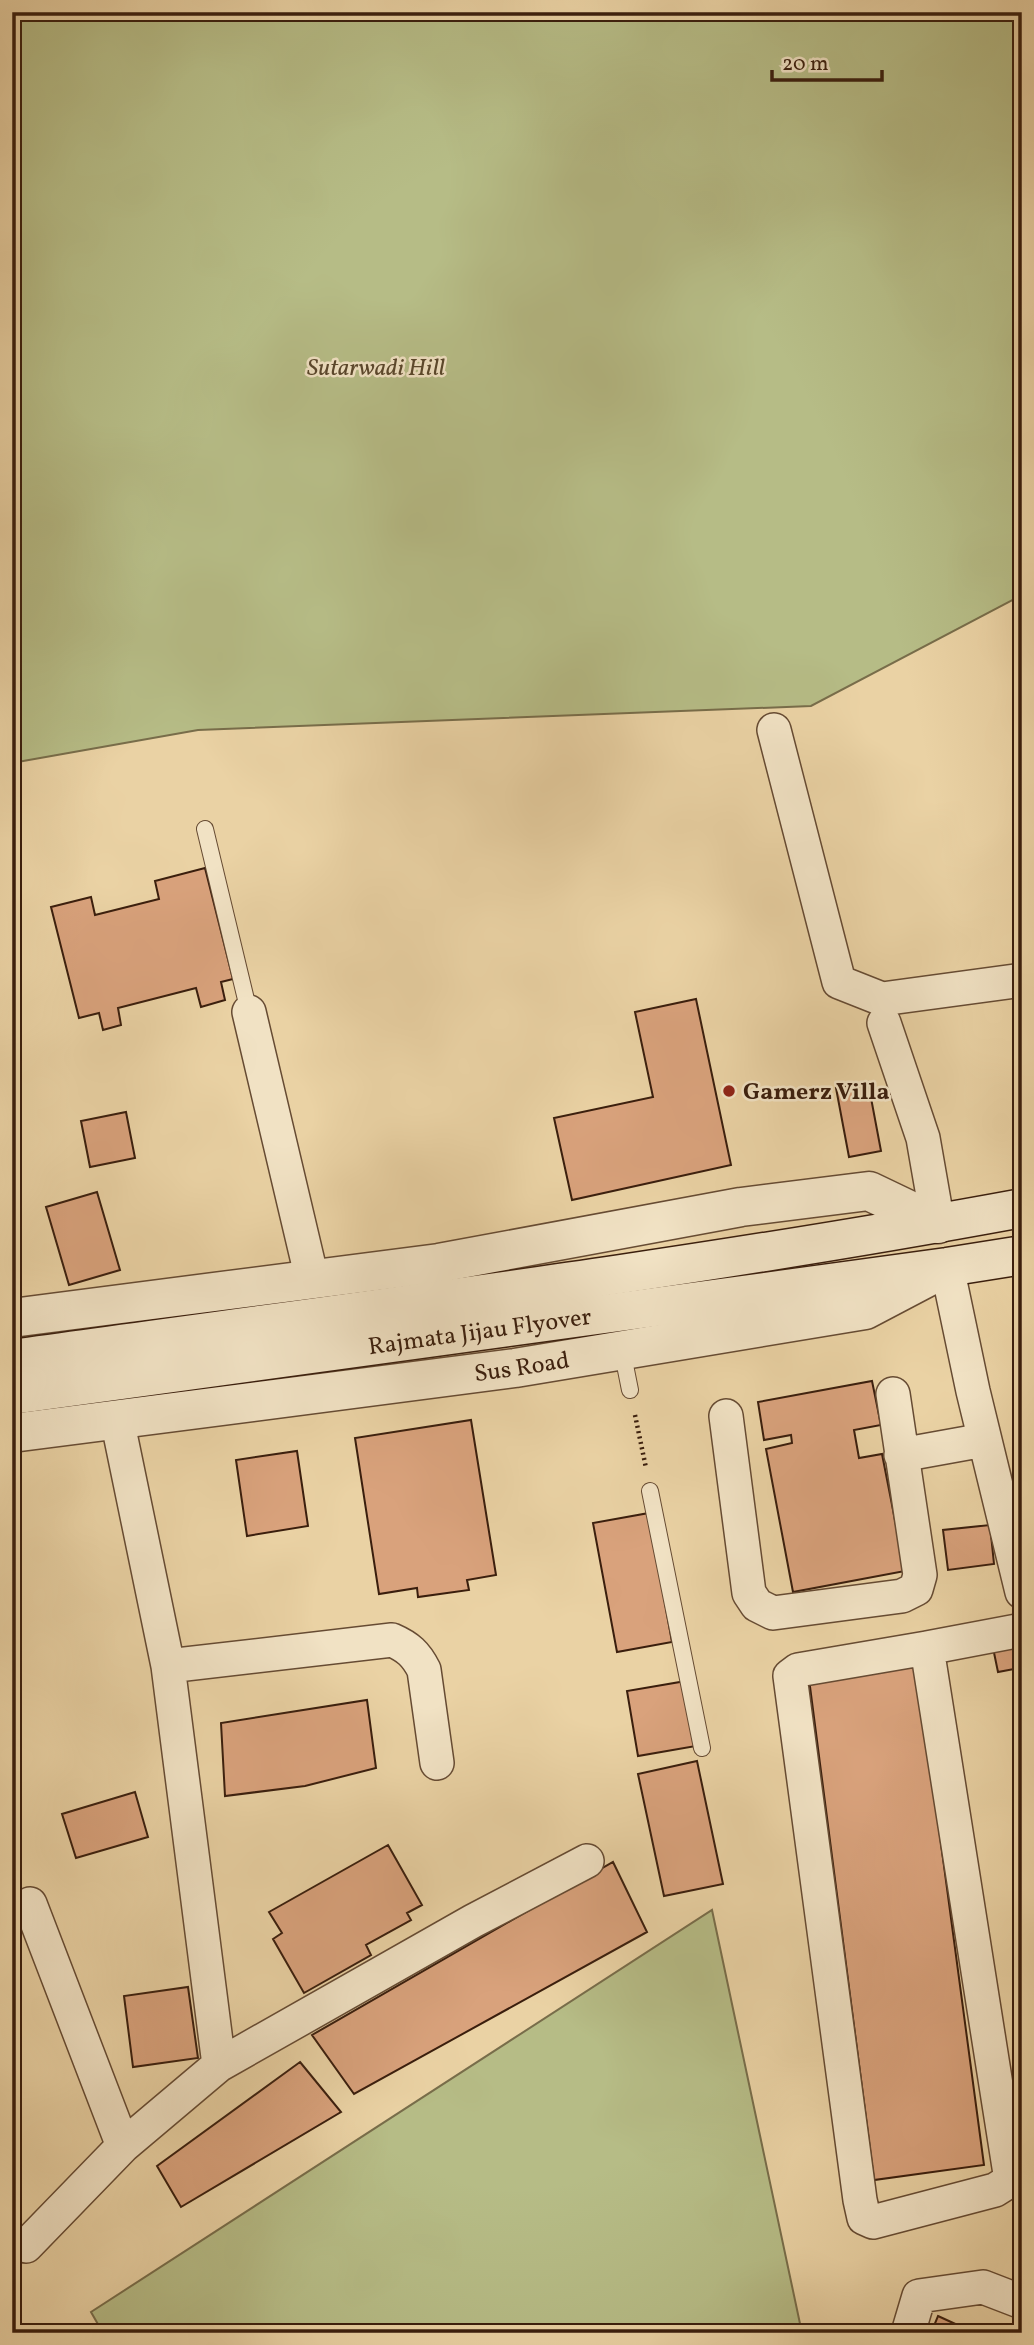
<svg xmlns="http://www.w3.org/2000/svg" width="1034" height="2345" font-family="Vollkorn,serif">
	<rect width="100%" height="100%" fill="#ead2a4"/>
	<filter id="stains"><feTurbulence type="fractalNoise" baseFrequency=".00286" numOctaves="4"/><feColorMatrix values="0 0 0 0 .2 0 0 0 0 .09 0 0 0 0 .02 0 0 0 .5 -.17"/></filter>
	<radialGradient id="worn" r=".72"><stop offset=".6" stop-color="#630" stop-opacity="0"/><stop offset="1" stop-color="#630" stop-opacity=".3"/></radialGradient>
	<path fill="#b6bc86" stroke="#786d4a" stroke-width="2" d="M12,12H1022V595L811,706L198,730L12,763Z
		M712,1910L802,2333H103L91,2312Z"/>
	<path fill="#d9a27c" stroke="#3a1e0d" stroke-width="2" d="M205,868L233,979L221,982L225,1000L201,1007L196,988L118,1008L121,1025L103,1030L99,1013L79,1018L51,907L91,897L95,915L159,899L155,881Z
		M696,999L731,1165L572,1200L554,1118L653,1097L635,1012Z
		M868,1082L881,1151L849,1157L836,1088Z
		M126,1112L135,1158L90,1167L81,1121Z
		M97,1192L120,1270L69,1285L46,1207Z
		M1022,1332V1363L1014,1335Z
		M872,1381L881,1425L854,1430L859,1458L882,1454L905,1571L793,1592L766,1449L792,1443L791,1435L764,1440L758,1402Z
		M471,1420L496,1575L467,1580L469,1590L418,1597L417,1588L379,1594L355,1438Z
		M297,1451L308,1526L247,1536L236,1460Z
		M649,1513L672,1642L617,1652L593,1523Z
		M990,1525L994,1564L948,1570L943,1530Z
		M1013,1639L1019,1668L998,1672L992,1643Z
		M917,1664L984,2165L874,2180L809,1679Z
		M686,1681L696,1746L638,1756L627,1691Z
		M367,1700L376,1768L305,1786L225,1796L221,1723Z
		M697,1761L723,1884L664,1896L638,1774Z
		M135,1792L148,1837L76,1858L62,1814Z
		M388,1845L422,1905L407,1913L411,1920L366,1945L371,1955L304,1993L273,1939L282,1933L269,1912Z
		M613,1862L647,1932L354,2094L312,2035Z
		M188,1987L198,2058L133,2067L124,1996Z
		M300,2062L341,2112L181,2207L157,2166Z
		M938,2316L975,2333H931Z"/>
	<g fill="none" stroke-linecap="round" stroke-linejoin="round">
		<g stroke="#664b33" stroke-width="18">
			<path id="service" d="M205,829L249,1012
				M622,1350L630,1390
				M650,1491L702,1748"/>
		</g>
		<g stroke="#664b33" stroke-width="36">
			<path id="minor" d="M774,730L839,982L882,999L1022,980
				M249,1012L312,1279
				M884,1023L923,1138L938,1224
				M947,1267L973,1391L1022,1592
				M726,1416L749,1593L757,1605L773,1613L902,1596L916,1589L920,1575L893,1394
				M117,1419L168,1666L219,2065L123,2146
				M901,1455L984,1440
				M927,1648L798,1670L790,1676L860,2200L864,2218L873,2222L995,2190L1011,2180L927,1648L1022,1630
				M168,1666L392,1640C408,1647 416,1654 424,1670L437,1763
				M219,2065L473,1921L587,1861
				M26,2246L123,2146L30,1904
				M908,2333L919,2296L983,2287L1022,2302"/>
		</g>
		<g stroke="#664b33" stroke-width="41">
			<g id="tertiary">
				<path d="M12,1318L439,1263L741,1207L869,1191L938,1224"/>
				<path id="s1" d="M12,1433L515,1368L865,1310L943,1269"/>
			</g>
		</g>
		<g stroke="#3a1e0d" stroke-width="41">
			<g id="secondary">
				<path d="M12,1359C349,1312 687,1270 1022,1208"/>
				<path id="s2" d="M12,1395L947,1267L1022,1255"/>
			</g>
		</g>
		<path stroke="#3a1e0d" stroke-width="4.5" stroke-dasharray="2 3.5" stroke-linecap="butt" d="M635,1415L646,1468"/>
		<use href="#service" stroke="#f1e2c4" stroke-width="16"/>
		<use href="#minor" stroke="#f1e2c4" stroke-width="33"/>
		<use href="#tertiary" stroke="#f1e2c4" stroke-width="38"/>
		<use href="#secondary" stroke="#f1e2c4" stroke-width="38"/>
	</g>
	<circle fill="#8f2418" stroke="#f1e2c4" stroke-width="2.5" cx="729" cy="1091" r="7"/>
	<g text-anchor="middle" stroke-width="5" stroke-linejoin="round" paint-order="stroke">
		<g font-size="24" font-style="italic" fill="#59462b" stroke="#f1e2c4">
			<text x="376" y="375">Sutarwadi Hill</text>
		</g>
		<g font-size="24" font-weight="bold" fill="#3a1e0d" stroke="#f1e2c4" text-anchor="start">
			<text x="743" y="1099">Gamerz Villa</text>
		</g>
		<g font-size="24" fill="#3a1e0d" stroke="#f1e2c4">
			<text dy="8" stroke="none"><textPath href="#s2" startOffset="472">Rajmata Jijau Flyover</textPath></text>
			<text dy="8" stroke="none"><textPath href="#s1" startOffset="514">Sus Road</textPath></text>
		</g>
	</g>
	<rect width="1034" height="2345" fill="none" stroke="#ead2a4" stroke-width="42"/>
	<rect x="14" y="14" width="1006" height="2317" fill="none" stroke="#3a1e0d" stroke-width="3.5"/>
	<rect x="21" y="21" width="992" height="2303" fill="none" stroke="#3a1e0d" stroke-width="2"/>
	<path d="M772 70v10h110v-10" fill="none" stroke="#3a1e0d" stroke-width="3.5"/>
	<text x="782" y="70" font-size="21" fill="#3a1e0d" stroke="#f1e2c4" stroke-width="5" paint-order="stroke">20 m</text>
	<rect width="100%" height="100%" filter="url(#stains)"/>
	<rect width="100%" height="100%" fill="url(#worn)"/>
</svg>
